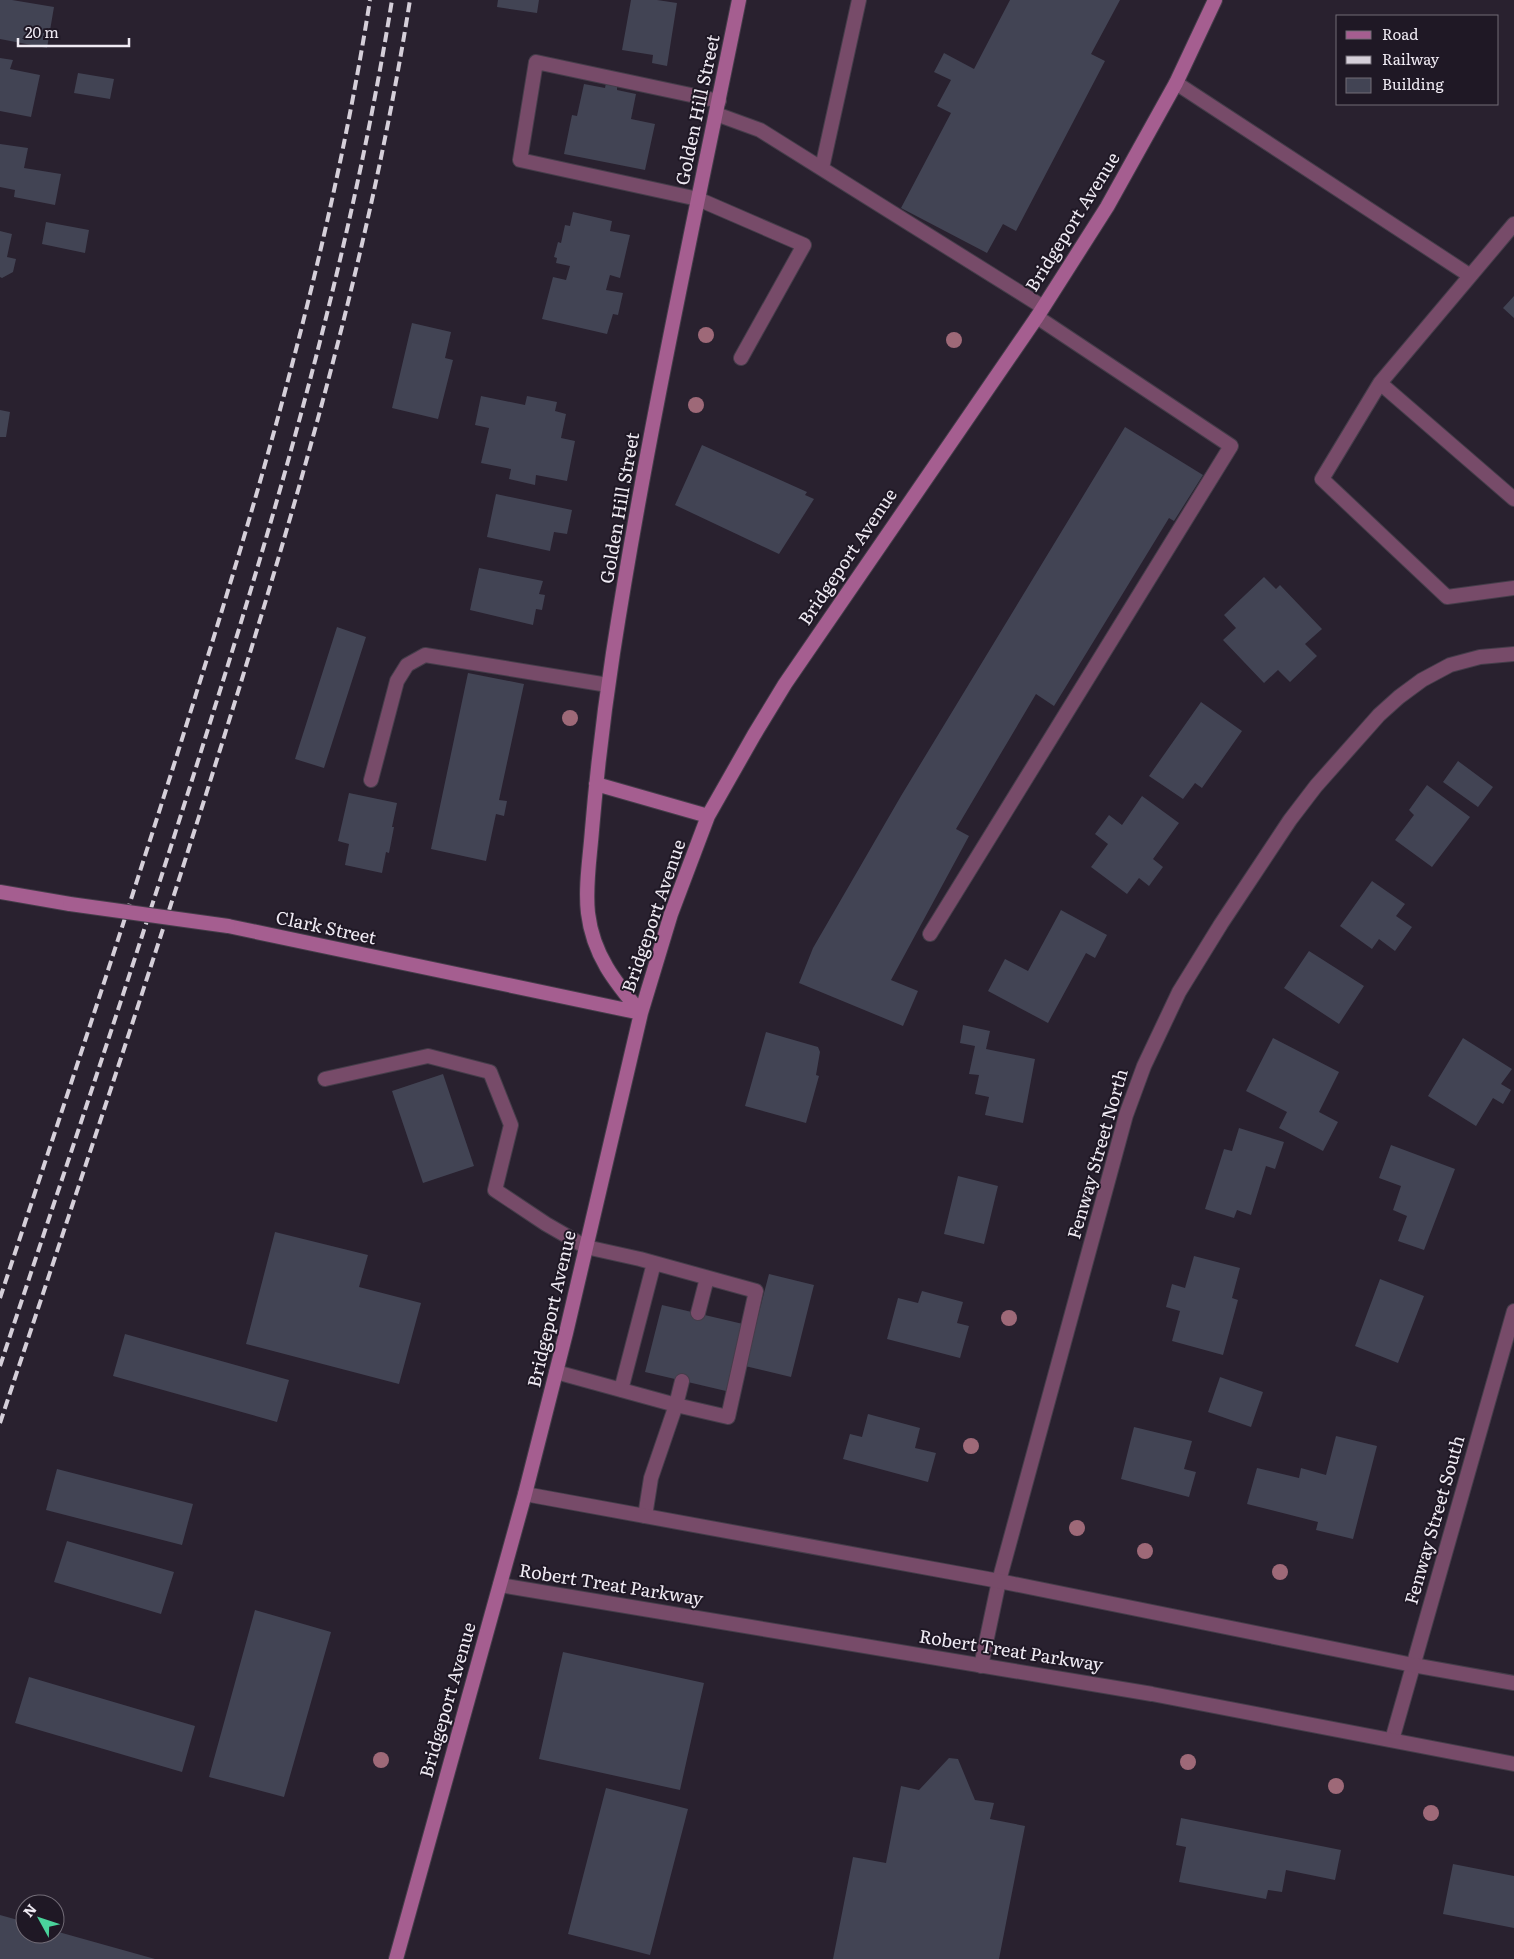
<svg xmlns="http://www.w3.org/2000/svg" width="1514" height="1959" font-family="Literata,serif">
	<rect width="100%" height="100%" fill="#29212f"/>
	<path fill="#424454" d="M0,0H12L54,7L47,48L0,39Z
		M498,0H539L537,13L497,7Z
		M631,0H657L677,3L667,66L652,63L653,55L622,50Z
		M1010,0H1120L1091,54L1105,61L1016,231L1003,224L987,253L901,208L951,113L937,106L951,80L934,72L944,53L974,69Z
		M0,58L13,60L10,69L40,75L31,117L0,111Z
		M78,73L114,79L110,99L74,93Z
		M606,83L617,85V90L636,94L631,119L655,124L645,170L564,154L572,115L577,116L584,84L605,88Z
		M0,144L28,148L24,168L61,174L55,205L14,197L15,190L0,187Z
		M573,212L612,221L610,231L630,235L620,278L610,275L606,290L623,293L618,315L613,314L607,334L542,319L553,277L566,280L570,266L556,263L557,258L554,257L558,242L561,243L565,225L570,226Z
		M46,222L89,230L85,253L42,244Z
		M0,231L12,234L7,257L16,259L13,272L2,278L0,277Z
		M1514,296V318L1503,308Z
		M412,323L451,332L445,358L453,360L438,419L392,408Z
		M481,396L525,405L527,396L557,402L555,411L566,414L561,438L575,441L567,481L536,475L535,485L509,479L511,469L481,463L489,428L475,425Z
		M0,410L10,412L6,437H0Z
		M1125,427L1203,475L1174,521L1169,518L1054,706L1036,694L956,829L969,836L891,980L918,991L903,1026L799,983L813,948L901,796Z
		M702,445L807,492L805,495L814,499L779,554L675,505Z
		M496,494L572,510L567,534L554,532L550,551L487,537Z
		M479,568L543,581L539,594L545,595L542,610L536,609L533,625L470,610Z
		M1264,577L1276,589L1280,585L1322,629L1305,644L1317,656L1290,682L1278,670L1264,683L1223,640L1236,628L1224,615Z
		M337,627L366,637L324,768L295,759Z
		M468,673L524,684L499,800L507,801L504,816L496,814L486,861L431,849Z
		M1201,702L1242,731L1202,788L1195,783L1183,799L1149,776Z
		M1458,761L1493,787L1478,807L1443,782Z
		M1427,785L1470,817L1432,867L1395,840L1414,815L1409,810Z
		M349,793L397,803L392,827H394L389,853L386,852L382,873L345,865L349,844L338,841Z
		M1142,796L1179,823L1153,859L1163,867L1149,886L1139,878L1127,894L1091,867L1108,844L1095,834L1109,815L1122,825Z
		M1372,881L1405,904L1396,916L1412,927L1395,951L1379,939L1372,949L1340,926Z
		M1061,910L1107,935L1095,958L1086,953L1048,1023L988,991L1005,959L1028,971Z
		M1309,951L1364,986L1339,1024L1284,988Z
		M963,1025L990,1031L986,1049L1035,1059L1023,1123L985,1115L989,1097L975,1094L979,1075L969,1074L975,1046L960,1043Z
		M766,1032L818,1047L820,1052L816,1075L819,1076L806,1123L745,1106Z
		M1273,1038L1339,1072L1319,1112L1338,1122L1323,1151L1279,1128L1287,1112L1246,1091Z
		M1463,1038L1512,1069L1501,1084L1511,1090L1503,1104L1493,1098L1476,1126L1428,1096Z
		M443,1074L474,1166L423,1183L392,1091Z
		M1239,1128L1284,1142L1275,1169L1266,1166L1251,1215L1237,1210L1234,1218L1205,1209L1224,1149L1232,1151Z
		M1391,1145L1455,1169L1424,1250L1398,1241L1407,1216L1393,1210L1401,1186L1379,1178Z
		M958,1176L998,1186L984,1244L944,1234Z
		M275,1232L368,1255L359,1287L421,1303L399,1384L246,1344Z
		M1194,1256L1240,1268L1232,1298L1238,1300L1223,1355L1172,1341L1180,1311L1166,1307L1172,1284L1185,1288Z
		M769,1274L814,1285L791,1377L745,1366Z
		M1380,1279L1424,1296L1398,1363L1355,1346Z
		M922,1291L963,1302L957,1323L969,1326L960,1358L887,1339L898,1298L918,1303Z
		M662,1305L743,1324L726,1391L645,1372Z
		M125,1334L289,1380L277,1422L113,1376Z
		M1220,1377L1263,1392L1251,1427L1208,1412Z
		M868,1414L920,1428L915,1448L936,1453L928,1482L843,1459L850,1434L862,1437Z
		M1134,1427L1192,1441L1184,1469L1196,1472L1189,1497L1121,1479Z
		M1336,1436L1377,1446L1353,1539L1316,1530L1318,1522L1247,1504L1257,1468L1299,1478L1301,1468L1326,1475Z
		M57,1469L193,1504L182,1545L46,1510Z
		M67,1541L174,1572L161,1614L54,1582Z
		M255,1610L331,1632L284,1797L209,1777Z
		M563,1652L704,1683L680,1790L539,1759Z
		M29,1677L195,1726L182,1772L15,1723Z
		M949,1758L958,1759L975,1800L994,1803L990,1819L1025,1826L999,1959H833L853,1857L886,1863L901,1786L919,1790Z
		M606,1788L688,1809L650,1955L568,1934Z
		M1181,1818L1341,1850L1335,1880L1286,1870L1282,1892L1268,1890L1266,1899L1179,1882L1186,1847L1176,1845Z
		M1453,1864L1514,1876V1928L1443,1914Z
		M0,1915L25,1922V1934H55V1931L155,1959H0Z"/>
	<g fill="none" stroke-linecap="round" stroke-linejoin="round">
		<g stroke="#453d4a" stroke-width="16">
			<path id="service" d="M1176,83L1469,275
				M719,101L536,62L520,160L698,199L804,245L741,358
				M716,114L760,130L1043,307
				M822,168L859,0
				M1514,224L1380,383L1322,479L1447,597L1514,588
				M1380,383L1514,499
				M371,780L397,681L407,665L425,655L608,685
				M930,934L1231,446L1037,317
				M325,1079L428,1056L490,1072L511,1125L495,1190L546,1224L586,1247L640,1259L756,1291L728,1417L676,1405L556,1372
				M698,1313L707,1278
				M621,1390L654,1263
				M645,1516L651,1478L676,1405L682,1381"/>
		</g>
		<g stroke="#453d4a" stroke-width="16">
			<path id="minor" d="M981,1666L999,1581L1126,1115L1144,1066L1179,992L1221,924L1290,820L1316,786L1379,715L1399,697L1422,680L1450,665L1480,657L1514,654
				M1392,1740L1514,1311"/>
		</g>
		<g stroke="#453d4a" stroke-width="16">
			<path id="tertiary" d="M525,1494L999,1581L1413,1665L1514,1683
				M500,1585L1152,1694L1514,1764"/>
		</g>
		<g stroke="#453d4a" stroke-width="16">
			<path id="secondary" d="M596,784L708,816
				M0,892L70,904
				M228,926L641,1013
				M641,1013C615,982 593,955 588,913C585,886 590,857 592,830C597,770 604,712 613,653C647,434 695,217 739,0
				M396,1959L525,1494L566,1333L641,1013L671,914L708,816L754,735L785,684L1037,317L1107,207L1176,83L1215,0"/>
		</g>
		<use href="#service" stroke="#774b69" stroke-width="14"/>
		<use href="#minor" stroke="#774b69" stroke-width="14"/>
		<use href="#tertiary" stroke="#774b69" stroke-width="14"/>
		<use href="#secondary" stroke="#a55e90" stroke-width="14"/>
		<path stroke="#d5cfd9" stroke-width="4" stroke-dasharray="10 5" stroke-linecap="butt" d="M0,1298C67,1096 134,894 197,691C268,465 333,234 370,0
			M0,1366C72,1149 145,932 213,713C286,480 353,242 392,0
			M0,1423C79,1185 159,947 233,708C305,476 372,240 410,0"/>
		<g stroke="#453d4a" stroke-width="16" stroke-linecap="butt">
			<path id="secondary-bridge" d="M70,904L228,926"/>
		</g>
		<use href="#secondary-bridge" stroke="#a55e90" stroke-width="14"/>
	</g>
	<g fill="#9e6978">
		<circle cx="706" cy="335" r="8"/>
		<circle cx="954" cy="340" r="8"/>
		<circle cx="696" cy="405" r="8"/>
		<circle cx="570" cy="718" r="8"/>
		<circle cx="1009" cy="1318" r="8"/>
		<circle cx="971" cy="1446" r="8"/>
		<circle cx="1077" cy="1528" r="8"/>
		<circle cx="1145" cy="1551" r="8"/>
		<circle cx="1280" cy="1572" r="8"/>
		<circle cx="381" cy="1760" r="8"/>
		<circle cx="1188" cy="1762" r="8"/>
		<circle cx="1336" cy="1786" r="8"/>
		<circle cx="1431" cy="1813" r="8"/>
	</g>
	<g text-anchor="middle" stroke-width="4" stroke-linejoin="round" paint-order="stroke">
		<g font-size="18" fill="#efeaf3" stroke="#1f1825">
			<text transform="translate(698 110) rotate(-78)" y="6">Golden Hill Street</text>
			<text transform="translate(1073 222) rotate(-58)" y="6">Bridgeport Avenue</text>
			<text transform="translate(620 508) rotate(-80)" y="6">Golden Hill Street</text>
			<text transform="translate(848 557) rotate(-56)" y="6">Bridgeport Avenue</text>
			<text transform="translate(654 916) rotate(-71)" y="6">Bridgeport Avenue</text>
			<text transform="translate(326 928) rotate(12)" y="6">Clark Street</text>
			<text transform="translate(1098 1154) rotate(-74)" y="6">Fenway Street North</text>
			<text transform="translate(552 1309) rotate(-77)" y="6">Bridgeport Avenue</text>
			<text transform="translate(1435 1520) rotate(-74)" y="6">Fenway Street South</text>
			<text transform="translate(611 1585) rotate(9)" y="6">Robert Treat Parkway</text>
			<text transform="translate(1011 1651) rotate(9)" y="6">Robert Treat Parkway</text>
			<text transform="translate(448 1700) rotate(-74)" y="6">Bridgeport Avenue</text>
		</g>
	</g>
	<rect x="1336" y="15" width="162" height="90" fill="#1f1825" stroke="#726c77"/>
	<rect x="1346" y="31" width="25" height="8" fill="#a55e90" stroke="#726c77"/>
	<text x="1382" y="40" font-size="15" fill="#efeaf3">Road</text>
	<rect x="1346" y="56" width="25" height="8" fill="#d5cfd9" stroke="#726c77"/>
	<text x="1382" y="65" font-size="15" fill="#efeaf3">Railway</text>
	<rect x="1346" y="78" width="25" height="15" fill="#424454" stroke="#726c77"/>
	<text x="1382" y="90" font-size="15" fill="#efeaf3">Building</text>
	<g transform="translate(40 1919) rotate(310)"><circle r="24" fill="#1f1825" stroke="#726c77"/>
	<path d="M0-4L9 19L0 12L-9 19Z" fill="#4ad49c"/>
	<text y="-8" font-size="14" font-weight="bold" text-anchor="middle" fill="#efeaf3">N</text>
	</g>
	<path d="M18 38v8h111v-8" fill="none" stroke="#efeaf3" stroke-width="2.5"/>
	<text x="25" y="38" font-size="15" fill="#efeaf3" stroke="#1f1825" stroke-width="4" paint-order="stroke">20 m</text>
</svg>
